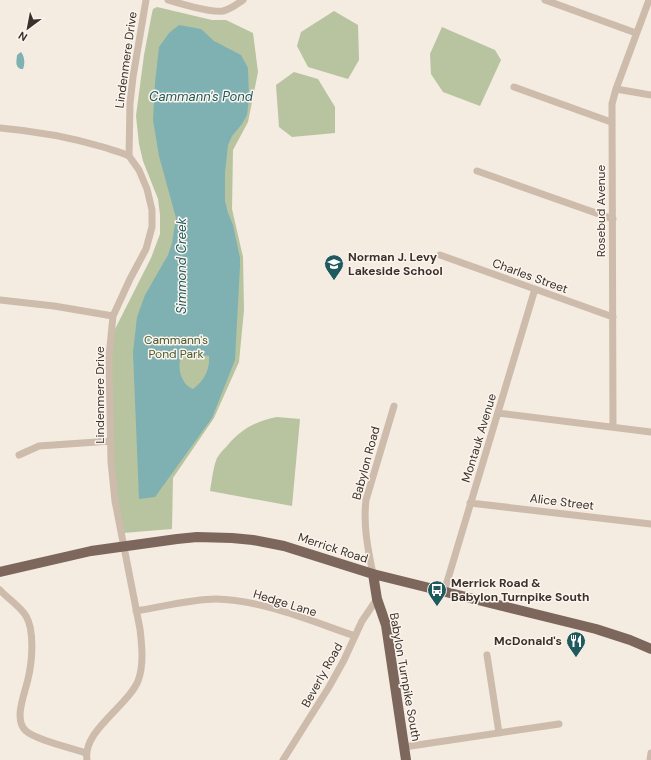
<svg xmlns="http://www.w3.org/2000/svg" width="651" height="760" font-family="'DM Sans',sans-serif">
	<rect width="100%" height="100%" fill="#f4ebe1"/>
	<path fill="#b8c4a0" d="M157,7L212,20H226L253,33L258,72L248,122L233,150L232,209L243,257L244,310L239,362L214,418L173,478L172,529L123,533L112,462L110,362L114,331L151,258L160,234V215L158,199L143,161L139,144L136,116L144,55L152,13L153,9Z
		M334,11L358,25L359,60L348,79L308,67L297,46L301,32Z
		M442,27L495,50L501,60L480,106L443,92L431,74L430,54Z
		M294,72L318,79L335,107V133L292,137L279,127L276,85Z
		M277,417L300,419L292,506L210,491C212,480 213,468 217,458C220,453 224,449 227,446C241,429 256,421 277,417Z"/>
	<path fill="#7fb0b2" fill-rule="evenodd" d="M179,25L201,29L214,41L241,55L248,68L249,98L247,115L242,124L232,136L228,145L225,173V201L228,213L233,225L240,258V266L235,360L212,418L155,497L139,499L133,352L137,317L145,295L168,255L172,243L176,218L159,156L153,120L155,83L159,47L169,33ZM184,353L209,356C210,370 204,381 193,389C180,385 175,362 184,353Z
		M21,52C25,57 25,64 23,69H21C14,66 17,60 17,55Z"/>
	<g fill="none" stroke-linecap="round" stroke-linejoin="round">
		<path stroke="#cdbbac" stroke-width="7" d="M168,0C182,4 210,13 223,11C231,9 237,4 243,0
			M545,0L636,33
			M514,87L611,122
			M616,89L651,95
			M0,128C35,131 69,137 103,147C112,150 121,152 129,156
			M477,171L613,219
			M440,255L613,317
			M0,300L54,306L113,316
			M498,413L651,432
			M613,427L612,104L616,89L649,0
			M19,455L39,446L111,441
			M470,503L651,524
			M373,574C368,550 363,525 366,500L394,406
			M0,590C8,599 20,606 26,616C35,631 32,663 28,679C25,693 13,720 26,731C36,740 72,748 86,753
			M444,592L535,289
			M136,611C161,607 192,599 216,599C262,600 311,621 355,636
			M487,655L499,733
			M404,747L559,724
			M87,760C82,731 128,706 138,681C144,665 142,646 140,629L115,501L111,462L109,357L113,316L130,279L146,249L152,227V210L147,189L139,170L129,156L130,103L133,77L146,0
			M283,760L329,687L344,660L362,621L377,599
			M650,760L651,753"/>
		<path stroke="#7d675c" stroke-width="10" d="M0,572L91,551L177,539L197,537L232,538L253,540L284,546L373,574L596,629L630,640L651,649
			M373,574L377,599L386,625L406,760"/>
	</g>
	<defs>
		<g id="school-pin" transform="scale(1)"><path d="M0 17L-7.5 6A9.5 9.5 0 1 1 7.5 6Z" fill="#1f5a5e" stroke="#fbf5ee"/><path d="M0-5L7-2L0 1L-7-2ZM-4 1L0 2.5L4 1V4Q0 6-4 4Z" fill="#fff"/></g>
		<g id="bus-pin" transform="scale(1)"><path d="M0 17L-7.5 6A9.5 9.5 0 1 1 7.5 6Z" fill="#1f5a5e" stroke="#fbf5ee"/><path d="M-5-6H5V4H4V6H2V4H-2V6H-4V4H-5ZM-3.5-4V0h7V-4ZM-3.5 1.2v1.5H-2V1.2ZM2 1.2v1.5H3.5V1.2Z" fill="#fff"/></g>
		<g id="restaurant-pin" transform="scale(1)"><path d="M0 17L-7.5 6A9.5 9.5 0 1 1 7.5 6Z" fill="#1f5a5e" stroke="#fbf5ee"/><path d="M-5-6h1v4h1v-4h1v4h1v-4h1v5L-1.5 .5V6h-2V.5L-5-1ZM5-6V6H3V1.5H1.5Q1.5-4 5-6Z" fill="#fff"/></g>
	</defs>
	<g fill-rule="evenodd">
		<use href="#school-pin" x="334" y="264"/>
		<use href="#bus-pin" x="437" y="590"/>
		<use href="#restaurant-pin" x="576" y="641"/>
	</g>
	<g text-anchor="middle" stroke-width="3" stroke-linejoin="round" paint-order="stroke">
		<g font-size="12" fill="#3b302b" stroke="#fbf5ee">
			<text transform="translate(126 60) rotate(-82)" y="4">Lindenmere Drive</text>
			<text transform="translate(601 211) rotate(-90)" y="4">Rosebud Avenue</text>
			<text transform="translate(530 276) rotate(20)" y="4">Charles Street</text>
			<text transform="translate(100 395) rotate(-90)" y="4">Lindenmere Drive</text>
			<text transform="translate(479 438) rotate(-73)" y="4">Montauk Avenue</text>
			<text transform="translate(366 463) rotate(-75)" y="4">Babylon Road</text>
			<text transform="translate(562 502) rotate(7)" y="4">Alice Street</text>
			<text transform="translate(333 548) rotate(18)" y="4">Merrick Road</text>
			<text transform="translate(285 603) rotate(17)" y="4">Hedge Lane</text>
			<text transform="translate(322 675) rotate(-61)" y="4">Beverly Road</text>
			<text transform="translate(405 677) rotate(80)" y="4">Babylon Turnpike South</text>
		</g>
		<g font-size="12" font-weight="bold" fill="#3b302b" stroke="#fbf5ee" text-anchor="start">
			<text x="348" y="261">Norman J. Levy<tspan x="348" dy="14">Lakeside School</tspan></text>
			<text x="451" y="587">Merrick Road &amp;<tspan x="451" dy="14">Babylon Turnpike South</tspan></text>
			<text x="562" y="645" text-anchor="end">McDonald's</text>
		</g>
		<g font-size="12" fill="#4a5a2e" stroke="#fbf5ee">
			<text x="176" y="344">Cammann's<tspan x="176" dy="14">Pond Park</tspan></text>
		</g>
		<g font-size="13" font-style="italic" fill="#1f5a5e" stroke="#fbf5ee">
			<text x="201" y="101">Cammann's Pond</text>
			<text transform="translate(181 266) rotate(-90)" y="5">Simmond Creek</text>
		</g>
	</g>
	<g transform="translate(28 28) rotate(212)" stroke="#fbf5ee" stroke-width="3" paint-order="stroke">
	<path d="M0-3L7 15L0 10L-7 15Z" fill="#3b302b"/>
	<text y="-6" font-size="11" font-weight="bold" text-anchor="middle" fill="#3b302b">N</text>
	</g>
</svg>
